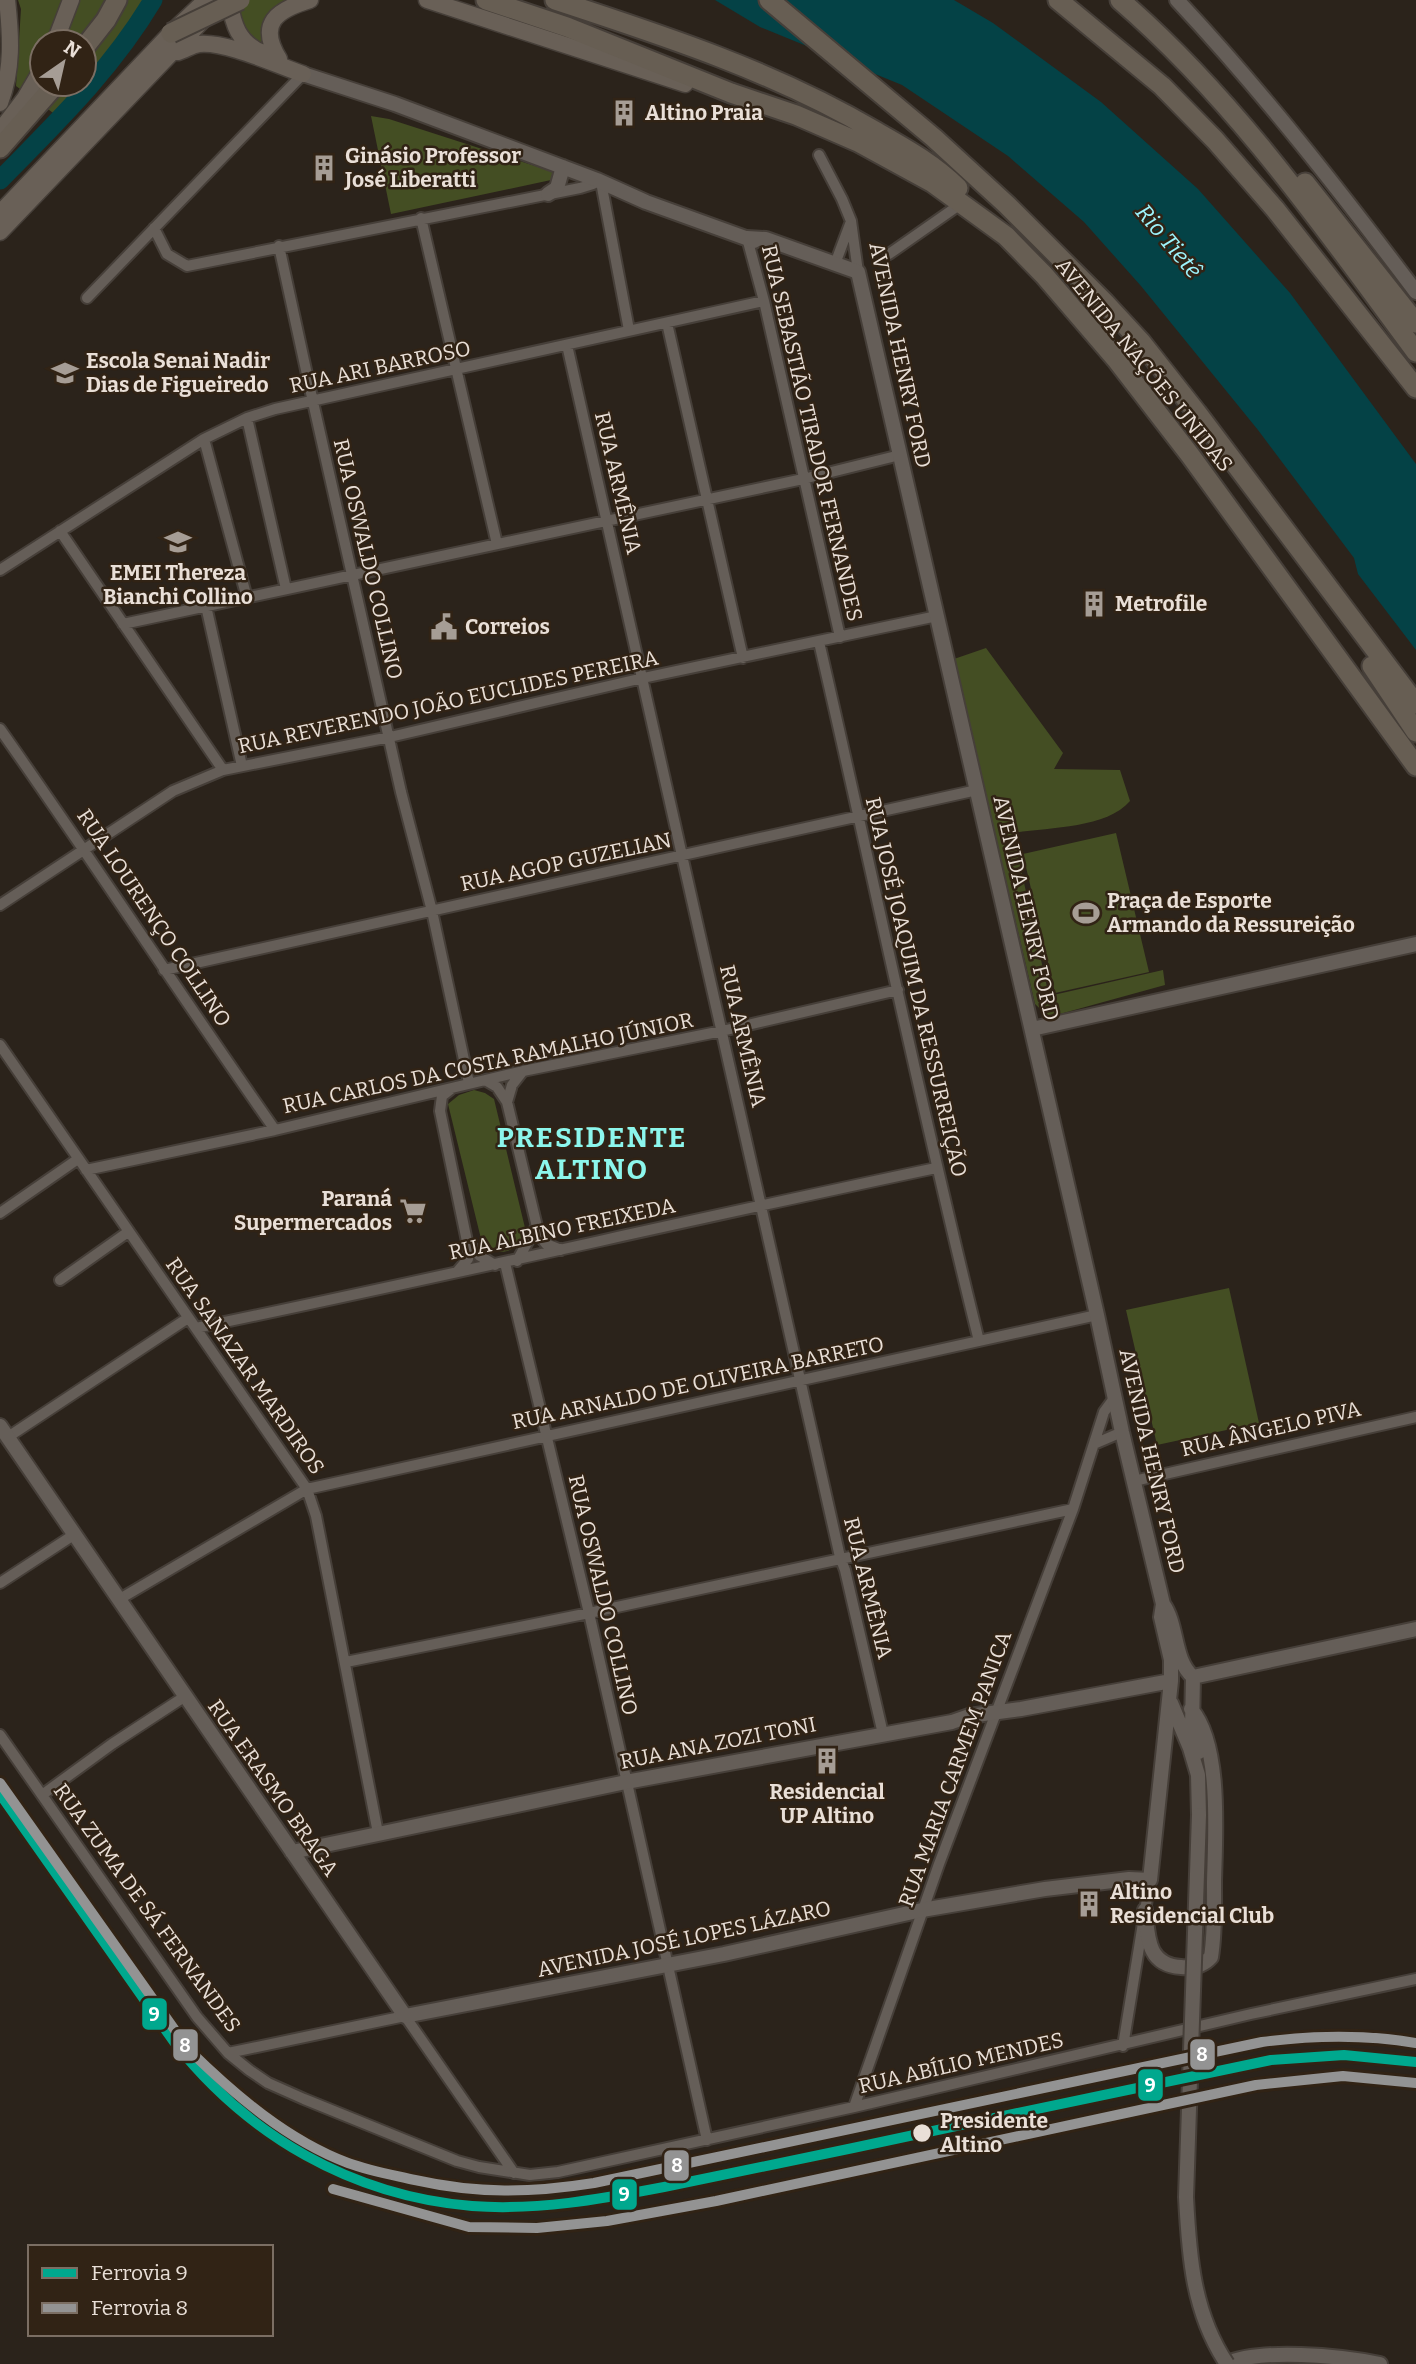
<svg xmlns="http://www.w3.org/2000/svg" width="1416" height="2364" font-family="Bitter,serif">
	<rect width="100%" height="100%" fill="#2b231b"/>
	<path fill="#444e23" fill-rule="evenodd" d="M18,0H147L105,62L56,115L16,86L21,9ZM42,42H84V84H42Z
		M229,0H310L280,11L272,48L243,41Z
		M371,116L389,119L557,173L551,180L391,214Z
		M986,648L1063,753L1054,769L1120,770L1130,801C1106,829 1048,827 1013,833L1049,996L1163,970L1165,985L1049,1017L1035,1004L954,659Z
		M1116,833L1149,972L1055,993L1023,854Z
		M474,1090L485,1093L494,1099L526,1232C514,1253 505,1256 483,1247L448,1104L459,1095Z
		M1229,1288L1259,1423L1157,1445L1126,1310Z"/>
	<path fill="#044246" d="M715,0H954L993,23L1101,102L1198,189L1290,293L1416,464V650L1358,574L1354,558L1258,430L1141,286L1084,222L1008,156L902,85L760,27Z"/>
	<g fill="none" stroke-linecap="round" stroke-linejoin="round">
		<path stroke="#044246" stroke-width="19" d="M0,180C56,123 112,69 153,0"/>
		<g stroke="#463f39" stroke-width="14">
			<path id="street" d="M819,155L842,199L851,221L858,272
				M601,182L629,330
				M421,218L497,544
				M154,228L167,254L187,266L580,188L593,184L597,180
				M747,238L764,301L840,637
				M279,246L313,402L401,792L432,911L469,1083
				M889,254L962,203
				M835,264L850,224
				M87,298L303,74
				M667,323L743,658
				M567,345L840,1557L845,1570L883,1734
				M247,418L286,589
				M204,439L247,598
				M60,531L223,770
				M0,570L204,439L247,418L275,409L764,301
				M206,606L242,766
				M123,624L803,479L900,455
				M819,642C873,875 921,1109 979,1341
				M0,729C93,861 182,997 275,1130
				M0,905L173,791L223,770L390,737L643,678L937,616
				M164,970L977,790
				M0,1045L307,1489L316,1516L378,1833
				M485,1080L497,1087L507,1102L539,1235L546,1244L561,1250
				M451,1089L442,1096L440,1111L469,1251L468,1259L457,1272
				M507,1102L512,1085L523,1071
				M86,1170L275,1130L523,1071L722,1031L898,990
				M0,1213L78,1159
				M468,1243L480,1256L495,1265
				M517,1261L536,1227
				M505,1263L589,1613L707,2140
				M60,1280L128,1232
				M196,1328C443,1277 689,1220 936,1168
				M8,1437L188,1318
				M1094,1444L1122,1432
				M1134,1481L1416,1417
				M0,1583L75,1534
				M118,1600L307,1489L1097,1315
				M346,1662L589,1613L1073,1509
				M0,1735L197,2017L228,2053L249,2070L268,2083L304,2099L457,2161L479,2167L530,2175L558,2172L854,2107L1251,2014L1416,1979
				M42,1795L112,1744L184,1697
				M1123,2046L1150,1880
				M228,2053L405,2016L514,2173
				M854,2107L939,1864L1073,1509L1104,1412L1115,1397"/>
		</g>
		<g stroke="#463f39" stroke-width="18">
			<path id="secondary" d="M1177,0C1263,92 1340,191 1416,292
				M303,74L395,104L597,180L646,202L754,241
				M548,194L557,188L563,167
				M747,238L766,239L858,272L1097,1315L1122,1432L1163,1604
				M1032,1029L1416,944
				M0,1426L405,2016L724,1954L922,1910L1045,1889L1129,1879L1150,1880L1171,1681V1660L1161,1617L1163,1604C1178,1625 1173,1660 1193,1677
				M1193,1677L1416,1629
				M1193,1677L1192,1728L1199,1752
				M1171,1703L1190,1748L1198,1775L1199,1815
				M292,1852L626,1782L952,1722L969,1716L1021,1709L1171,1681
				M1145,1910C1148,1937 1147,1965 1181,1967C1193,1968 1203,1966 1211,1957C1215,1932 1214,1907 1214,1882C1215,1836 1222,1745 1191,1709
				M1225,2364C1261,2348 1341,2356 1380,2364"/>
		</g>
		<g stroke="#463f39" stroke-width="19">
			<path id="primary" d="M229,0C233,24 238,43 263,53
				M427,0L685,84
				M55,42L71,0
				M178,52C185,50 192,45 199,44C226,41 276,65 303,74
				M279,59C257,23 277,10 310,0
				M0,103C13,69 11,36 7,0
				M0,131L25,98L42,69
				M0,213L171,33L206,0
				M0,232L204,19"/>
		</g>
		<g stroke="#463f39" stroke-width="23">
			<path id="highway" d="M486,0L567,27L731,93L796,115L858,142L933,183L1006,236L1044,275L1116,359L1190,455L1416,766
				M555,0C665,36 775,72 875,131C905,148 934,164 958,188
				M769,0L934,138L1007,205L1105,303L1141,342L1197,413L1416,704
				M1058,0L1162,86L1215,140L1275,209L1416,388
				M1120,0C1236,100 1325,229 1416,352
				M84,48L106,20L117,0
				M0,148L56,84
				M1305,183L1416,323
				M1372,666L1416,732"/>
		</g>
		<use href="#street" stroke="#655e58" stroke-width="10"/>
		<use href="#secondary" stroke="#655e58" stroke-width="14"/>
		<use href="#primary" stroke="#696057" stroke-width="16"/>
		<use href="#highway" stroke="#675e53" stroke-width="19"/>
		<g stroke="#463f39" stroke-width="18" stroke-linecap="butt">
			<path id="secondary-bridge" d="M1199,1815L1186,2197C1189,2256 1193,2313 1227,2364"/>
		</g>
		<g stroke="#463f39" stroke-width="23" stroke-linecap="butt">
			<path id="highway-bridge" d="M171,33L240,0"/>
		</g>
		<use href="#secondary-bridge" stroke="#655e58" stroke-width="14"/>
		<use href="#highway-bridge" stroke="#675e53" stroke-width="19"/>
		<g stroke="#312315" stroke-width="16">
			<path id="rail-1" d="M0,1794L174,2042C248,2136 352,2196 472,2206C537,2211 601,2199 664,2187C727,2174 790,2161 853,2148C992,2118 1132,2089 1271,2060L1344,2055L1416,2062"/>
		</g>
		<g stroke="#312315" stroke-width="16">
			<path id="rail-2" d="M0,1783L189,2050C235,2095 287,2140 348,2163C370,2171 393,2175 415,2180C478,2194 531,2193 594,2183L1262,2042C1314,2035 1364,2034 1416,2043
				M333,2189L469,2227L537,2228L607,2221L716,2201L1256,2085L1343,2076L1416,2083"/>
		</g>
		<use href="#rail-1" stroke="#00a88e" stroke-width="10"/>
		<use href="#rail-2" stroke="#939393" stroke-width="10"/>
	</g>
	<defs>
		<g id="building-bare" transform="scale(2.1)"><path d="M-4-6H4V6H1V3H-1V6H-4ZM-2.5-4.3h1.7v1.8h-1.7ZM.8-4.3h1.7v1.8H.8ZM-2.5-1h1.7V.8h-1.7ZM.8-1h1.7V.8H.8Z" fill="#a69d95" stroke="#312315" stroke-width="2.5" paint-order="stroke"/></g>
		<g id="university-bare" transform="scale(2.1)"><path d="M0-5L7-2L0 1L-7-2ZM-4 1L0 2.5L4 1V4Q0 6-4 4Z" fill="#a69d95" stroke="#312315" stroke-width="2.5" paint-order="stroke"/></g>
		<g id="school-bare" transform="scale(2.1)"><path d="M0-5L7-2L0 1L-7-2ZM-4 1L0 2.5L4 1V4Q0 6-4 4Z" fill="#a69d95" stroke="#312315" stroke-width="2.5" paint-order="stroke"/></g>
		<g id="civic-bare" transform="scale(2.1)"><path d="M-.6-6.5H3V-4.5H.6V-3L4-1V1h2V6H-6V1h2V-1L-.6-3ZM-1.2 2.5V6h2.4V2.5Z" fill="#a69d95" stroke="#312315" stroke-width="2.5" paint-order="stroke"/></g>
		<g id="stadium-bare" transform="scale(2.1)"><path d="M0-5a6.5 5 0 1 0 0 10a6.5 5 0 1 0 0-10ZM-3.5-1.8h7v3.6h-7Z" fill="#a69d95" stroke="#312315" stroke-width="2.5" paint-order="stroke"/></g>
		<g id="supermarket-bare" transform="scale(2.1)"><path d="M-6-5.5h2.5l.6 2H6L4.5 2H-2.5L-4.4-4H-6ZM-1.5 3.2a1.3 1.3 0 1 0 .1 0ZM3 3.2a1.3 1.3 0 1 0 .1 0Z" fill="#a69d95" stroke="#312315" stroke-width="2.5" paint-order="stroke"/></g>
	</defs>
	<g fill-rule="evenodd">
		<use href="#building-bare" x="624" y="113"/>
		<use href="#building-bare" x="324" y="168"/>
		<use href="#university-bare" x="65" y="373"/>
		<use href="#school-bare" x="178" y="542"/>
		<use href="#building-bare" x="1094" y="604"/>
		<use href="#civic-bare" x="444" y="627"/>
		<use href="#stadium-bare" x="1086" y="913"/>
		<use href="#supermarket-bare" x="413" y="1211"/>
		<use href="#building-bare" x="827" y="1761"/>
		<use href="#building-bare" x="1089" y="1904"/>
	</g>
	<circle fill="#e9dfd7" stroke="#312315" stroke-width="2.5" cx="922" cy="2133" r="10"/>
	<g text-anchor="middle" stroke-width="5" stroke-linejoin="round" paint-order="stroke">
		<g font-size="21" font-weight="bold" fill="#e9dfd7" stroke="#312315" text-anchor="start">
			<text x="645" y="120">Altino Praia</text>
			<text x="345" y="163">Ginásio Professor<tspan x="345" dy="24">José Liberatti</tspan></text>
			<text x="86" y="368">Escola Senai Nadir<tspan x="86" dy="24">Dias de Figueiredo</tspan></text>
			<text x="178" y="580" text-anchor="middle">EMEI Thereza<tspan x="178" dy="24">Bianchi Collino</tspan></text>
			<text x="1115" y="611">Metrofile</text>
			<text x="465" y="634">Correios</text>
			<text x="1107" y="908">Praça de Esporte<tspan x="1107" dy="24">Armando da Ressureição</tspan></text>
			<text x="392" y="1206" text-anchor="end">Paraná<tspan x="392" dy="24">Supermercados</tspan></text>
			<text x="827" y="1799" text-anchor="middle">Residencial<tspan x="827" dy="24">UP Altino</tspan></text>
			<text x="1110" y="1899">Altino<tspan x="1110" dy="24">Residencial Club</tspan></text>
		</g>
		<g font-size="21" fill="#e9dfd7" stroke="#312315">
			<text transform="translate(900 355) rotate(78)" y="7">AVENIDA HENRY FORD</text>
			<text transform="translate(1144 365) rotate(51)" y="7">AVENIDA NAÇÕES UNIDAS</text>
			<text transform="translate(380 367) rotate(-12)" y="7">RUA ARI BARROSO</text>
			<text transform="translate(812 433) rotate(77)" y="7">RUA SEBASTIÃO TIRADOR FERNANDES</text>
			<text transform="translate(618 483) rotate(77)" y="7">RUA ARMÊNIA</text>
			<text transform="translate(368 559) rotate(77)" y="7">RUA OSWALDO COLLINO</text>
			<text transform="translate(448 702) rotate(-12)" y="7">RUA REVERENDO JOÃO EUCLIDES PEREIRA</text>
			<text transform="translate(566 862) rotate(-12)" y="7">RUA AGOP GUZELIAN</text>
			<text transform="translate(1026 908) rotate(77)" y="7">AVENIDA HENRY FORD</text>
			<text transform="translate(154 918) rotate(56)" y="7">RUA LOURENÇO COLLINO</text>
			<text transform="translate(916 987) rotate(77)" y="7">RUA JOSÉ JOAQUIM DA RESSURREIÇÃO</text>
			<text transform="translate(743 1036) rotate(77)" y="7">RUA ARMÊNIA</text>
			<text transform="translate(488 1063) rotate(-12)" y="7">RUA CARLOS DA COSTA RAMALHO JÚNIOR</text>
			<text transform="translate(562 1229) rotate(-12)" y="7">RUA ALBINO FREIXEDA</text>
			<text transform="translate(245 1366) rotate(55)" y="7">RUA SANAZAR MARDIROS</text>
			<text transform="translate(698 1383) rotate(-12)" y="7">RUA ARNALDO DE OLIVEIRA BARRETO</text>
			<text transform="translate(1271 1429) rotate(-13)" y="7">RUA ÂNGELO PIVA</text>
			<text transform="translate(1152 1461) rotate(77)" y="7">AVENIDA HENRY FORD</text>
			<text transform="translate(868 1588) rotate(76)" y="7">RUA ARMÊNIA</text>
			<text transform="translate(603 1595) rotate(77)" y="7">RUA OSWALDO COLLINO</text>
			<text transform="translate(718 1743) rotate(-11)" y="7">RUA ANA ZOZI TONI</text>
			<text transform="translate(955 1769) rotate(-70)" y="7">RUA MARIA CARMEM PANICA</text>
			<text transform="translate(273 1788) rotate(55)" y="7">RUA ERASMO BRAGA</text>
			<text transform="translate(147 1908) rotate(54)" y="7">RUA ZUMA DE SÁ FERNANDES</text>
			<text transform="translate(684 1939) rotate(-12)" y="7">AVENIDA JOSÉ LOPES LÁZARO</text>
			<text transform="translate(961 2063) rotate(-13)" y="7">RUA ABÍLIO MENDES</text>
		</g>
		<g font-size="21" font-weight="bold" fill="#e9dfd7" stroke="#312315" text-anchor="start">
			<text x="940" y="2128">Presidente<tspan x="940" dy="24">Altino</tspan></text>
		</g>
		<g font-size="23" font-style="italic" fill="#9df4fc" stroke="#312315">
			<text transform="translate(1169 241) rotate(50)" y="8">Rio Tietê</text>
		</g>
		<g font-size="28" font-weight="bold" letter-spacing="2" fill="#8cf6ec" stroke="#312315">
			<text x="592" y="1147">PRESIDENTE<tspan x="592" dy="32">ALTINO</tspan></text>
		</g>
	</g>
	<g stroke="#312315" stroke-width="2.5">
		<rect x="141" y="1997" width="27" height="34" rx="7" fill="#00a88e"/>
		<rect x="172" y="2028" width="27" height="34" rx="7" fill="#939393"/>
		<rect x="1189" y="2038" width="27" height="33" rx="7" fill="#939393"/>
		<rect x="1137" y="2068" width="27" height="34" rx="7" fill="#00a88e"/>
		<rect x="663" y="2149" width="27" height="33" rx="7" fill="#939393"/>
		<rect x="611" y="2178" width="27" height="33" rx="7" fill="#00a88e"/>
	</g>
	<g font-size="19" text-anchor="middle" font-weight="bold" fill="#fff">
		<text x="154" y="2021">9</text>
		<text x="185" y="2052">8</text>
		<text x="1202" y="2061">8</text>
		<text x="1150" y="2092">9</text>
		<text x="677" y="2172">8</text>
		<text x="624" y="2201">9</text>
	</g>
	<rect x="28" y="2245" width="245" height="91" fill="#312315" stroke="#7b6e63" stroke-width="2"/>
	<rect x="42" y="2268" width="35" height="10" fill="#00a88e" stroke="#7b6e63" stroke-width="2"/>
	<text x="91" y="2280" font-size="21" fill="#e9dfd7">Ferrovia 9</text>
	<rect x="42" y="2303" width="35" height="10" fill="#939393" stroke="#7b6e63" stroke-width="2"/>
	<text x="91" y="2315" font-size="21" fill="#e9dfd7">Ferrovia 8</text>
	<g transform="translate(63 63) rotate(34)"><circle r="33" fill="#312315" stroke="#7b6e63" stroke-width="2"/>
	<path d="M0-5L12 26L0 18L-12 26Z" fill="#a69d95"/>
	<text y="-10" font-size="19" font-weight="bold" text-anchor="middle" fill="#e9dfd7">N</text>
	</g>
</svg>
